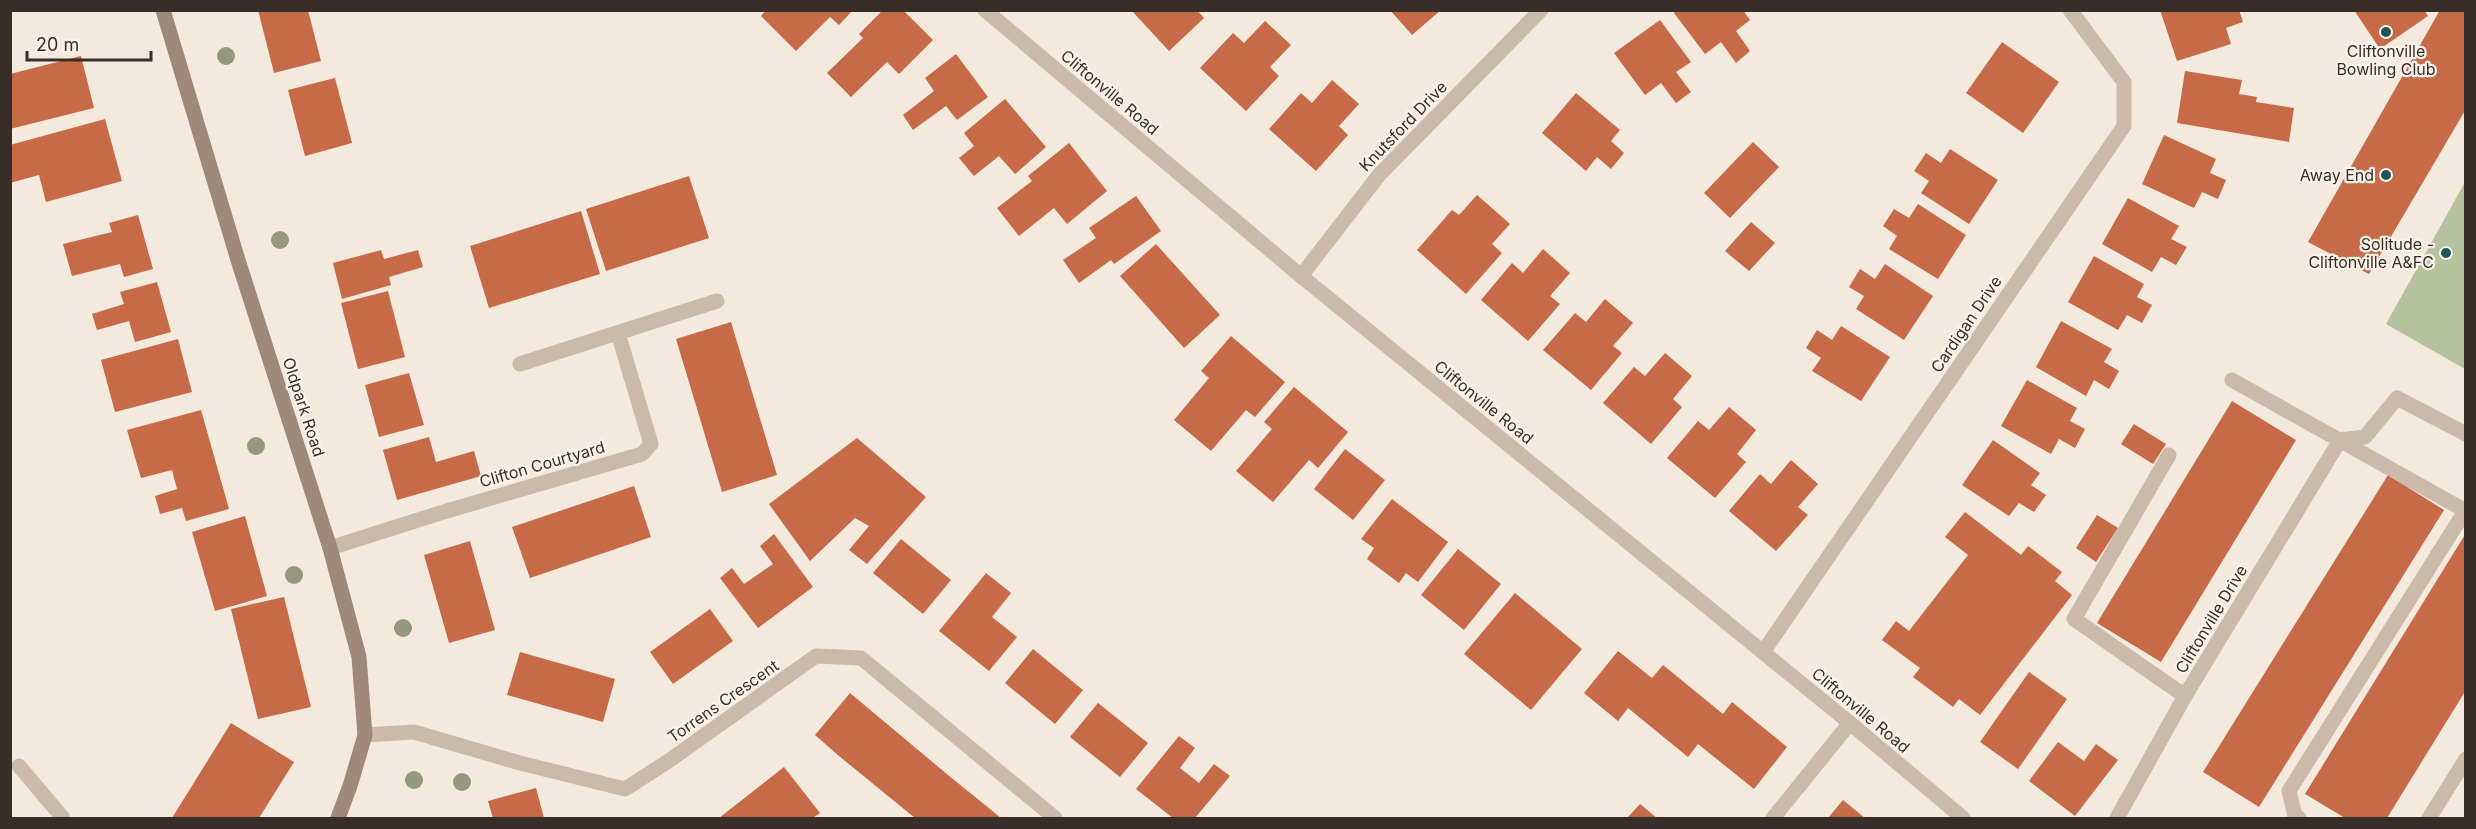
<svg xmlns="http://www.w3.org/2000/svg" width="2476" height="829" font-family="Inter,sans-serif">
	<rect width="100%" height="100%" fill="#f3e9dd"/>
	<path fill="#b4c29d" d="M2465,182V369L2386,324Z"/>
	<path fill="#c66a48" d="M258,10H308L321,61L274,73Z
		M766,10H853L839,25L830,17L796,51L761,16Z
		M883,10H903L933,40L899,74L887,62L851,97L827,73L863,38L859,34Z
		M1131,10H1197L1204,18L1169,51Z
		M1390,10H1441L1412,35Z
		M1676,10H1743L1750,20L1736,31L1750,51L1736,63L1721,42L1705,54L1674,13Z
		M2160,10H2239L2243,22L2226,28L2231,44L2177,61Z
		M2354,10H2424L2428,16L2380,49Z
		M2440,10H2466V109L2369,274L2308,242Z
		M1660,20L1691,62L1676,72L1691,92L1676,103L1661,83L1645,95L1614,53Z
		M1265,21L1291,45L1270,67L1279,76L1246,111L1200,68L1233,33L1244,43Z
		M2002,42L2059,82L2023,133L1966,93Z
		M956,54L988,97L957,120L946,106L913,130L903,115L934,91L925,78Z
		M81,56L94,108L10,129V74Z
		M2185,71L2242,80L2239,94L2257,97L2256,102L2294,108L2289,142L2177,123Z
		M335,78L352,143L305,156L288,90Z
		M1332,80L1359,104L1339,126L1348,135L1316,171L1269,129L1301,93L1312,103Z
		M1576,93L1620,130L1611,141L1624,153L1611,169L1597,157L1586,171L1542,133Z
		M1005,99L1046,147L1015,174L999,156L974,176L959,158L974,146L964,133Z
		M105,119L122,181L46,202L39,175L10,183V145Z
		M2164,135L2216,159L2210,173L2226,180L2218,199L2202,192L2194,208L2142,184Z
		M1753,142L1779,167L1730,218L1704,193Z
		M1069,143L1107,191L1067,224L1054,208L1019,236L997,208L1032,181L1028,176Z
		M1950,149L1998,180L1969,224L1921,193L1929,181L1914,171L1926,153L1941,163Z
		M689,176L709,238L606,271L586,209Z
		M1477,195L1510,224L1492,244L1502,253L1466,294L1417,250L1452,210L1459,215Z
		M1136,196L1161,231L1114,264L1111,260L1079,283L1063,260L1096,238L1089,228Z
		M2128,198L2179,226L2171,239L2187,247L2176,265L2161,257L2152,272L2102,244Z
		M1918,204L1966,235L1938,279L1889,249L1897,236L1883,226L1894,209L1909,218Z
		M581,211L600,274L489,308L470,246Z
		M138,215L153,269L124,277L120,264L72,276L63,244L112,232L109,223Z
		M1751,222L1775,243L1749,271L1725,251Z
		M1156,244L1220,315L1184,348L1120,276Z
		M1543,249L1570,273L1550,296L1560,304L1528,341L1481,300L1512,263L1523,273Z
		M381,250L384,259L418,250L423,267L389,277L391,285L342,299L333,263Z
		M2094,256L2144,284L2137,297L2152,305L2142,323L2127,315L2118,330L2068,302Z
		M1885,264L1933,296L1904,340L1856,309L1864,296L1849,287L1860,269L1875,279Z
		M157,282L171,332L135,342L129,321L97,330L92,314L124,304L120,292Z
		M388,291L405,357L358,369L341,303Z
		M1605,299L1633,323L1613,346L1622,353L1591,390L1543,350L1575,313L1586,322Z
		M2061,321L2112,349L2104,362L2119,371L2109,389L2094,380L2086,396L2036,367Z
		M731,322L777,475L722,492L676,339Z
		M1841,326L1890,357L1861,401L1812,371L1821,358L1806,348L1817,330L1832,340Z
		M1231,336L1285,382L1255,417L1246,410L1211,451L1174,420L1209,378L1201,371Z
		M178,339L192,392L115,412L101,360Z
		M1665,353L1692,376L1673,399L1682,407L1651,444L1603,403L1634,367L1645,376Z
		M409,373L424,425L379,437L365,385Z
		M2027,380L2077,408L2070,421L2085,429L2075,448L2059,439L2051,454L2001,426Z
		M1294,387L1348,432L1318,468L1309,460L1273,502L1236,471L1272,429L1264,422Z
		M2232,401L2296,440L2161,662L2097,623Z
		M1729,407L1756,430L1737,454L1746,462L1715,498L1667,458L1698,421L1709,430Z
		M201,410L229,509L186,521L182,508L160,514L155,496L177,489L172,470L141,478L127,430Z
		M2134,424L2166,444L2153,464L2121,444Z
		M429,437L436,462L474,451L481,476L397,500L383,450Z
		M857,438L926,497L867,564L849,550L869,526L855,518L810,561L769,504Z
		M1993,440L2040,473L2031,485L2046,495L2034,512L2019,503L2009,516L1962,485Z
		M1345,449L1385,480L1353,520L1314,489Z
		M1791,460L1818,484L1798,507L1808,515L1776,551L1729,511L1760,474L1771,484Z
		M2388,475L2444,510L2259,807L2203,772Z
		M634,486L651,537L530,578L512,527Z
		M1392,499L1448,542L1418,582L1406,573L1399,583L1367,559L1374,548L1361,539Z
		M1965,512L2021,555L2028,546L2062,572L2055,581L2072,595L1980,715L1959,699L1953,707L1913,677L1920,668L1882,640L1896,621L1909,631L1968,555L1945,537Z
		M2097,515L2118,528L2096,562L2076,548Z
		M245,516L267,596L215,611L192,532Z
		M2466,533V690L2387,818H2345L2305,794Z
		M774,534L813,587L758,628L720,578L732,568L744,584L773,564L760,546Z
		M901,539L951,580L923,614L873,573Z
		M470,541L495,630L449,643L424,555Z
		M1458,549L1501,584L1464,630L1421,595Z
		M986,573L1011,593L992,617L1017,637L989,671L939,631Z
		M1515,593L1582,649L1531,710L1464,654Z
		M284,597L311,707L258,719L231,609Z
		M710,609L733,641L673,684L650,652Z
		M1033,649L1083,690L1055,724L1005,683Z
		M1618,651L1652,678L1663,665L1723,714L1732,702L1787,747L1754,789L1698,744L1688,757L1628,708L1618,721L1584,693Z
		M520,652L615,679L603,722L507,695Z
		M2029,672L2067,699L2018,769L1980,742Z
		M850,693L948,775L1001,818H915L839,756L815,735Z
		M1098,703L1148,743L1120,777L1070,737Z
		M231,723L294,762L259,818H172Z
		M1179,736L1195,748L1180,768L1189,775L1199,783L1214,764L1230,776L1195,818H1173L1136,789Z
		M2058,742L2084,761L2096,744L2118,760L2075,816L2029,781Z
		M784,767L820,813L813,818H719Z
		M536,788L544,818H493L488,801Z
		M1843,800L1865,818H1828Z
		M1640,804L1657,818H1627Z"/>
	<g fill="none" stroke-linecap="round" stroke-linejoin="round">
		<path stroke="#cbbaa9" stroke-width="15" d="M2232,380L2466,511
			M2340,440L2365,437L2397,398L2466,434
			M2169,455L2074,619L2185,696
			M19,766L63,818
			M2299,818L2295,816L2289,791L2465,511"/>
		<path stroke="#cbbaa9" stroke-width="15" d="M1301,276L1379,175L1541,10
			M520,364L717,301
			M330,548L440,513L642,454L651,444L618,333
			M1763,652L2124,126V82L2070,10
			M365,735L414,732L520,763L625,789L667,762L816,656L861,658L1055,818
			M1773,818L1850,723
			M2117,818L2185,696L2340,440
			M2429,818L2466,759"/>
		<path stroke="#cbbaa9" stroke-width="15" d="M985,10L1301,276L1850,723L1963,818"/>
		<path stroke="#9f897a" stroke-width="15" d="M163,10L238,260L330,548L359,657L365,735L350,786L338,818"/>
	</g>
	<g fill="#94987c">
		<circle cx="226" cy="56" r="9"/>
		<circle cx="280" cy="240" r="9"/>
		<circle cx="256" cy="446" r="9"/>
		<circle cx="294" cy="575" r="9"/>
		<circle cx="403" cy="628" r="9"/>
		<circle cx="414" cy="780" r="9"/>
		<circle cx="462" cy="782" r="9"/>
	</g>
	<g fill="#1e545a" stroke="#faf3ea" stroke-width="2">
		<circle cx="2386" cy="32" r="6"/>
		<circle cx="2386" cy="175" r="6"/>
		<circle cx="2446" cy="253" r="6"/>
	</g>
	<g text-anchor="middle" stroke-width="4.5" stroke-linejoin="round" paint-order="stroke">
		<g font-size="16" fill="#382e29" stroke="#faf3ea" text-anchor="end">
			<text x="2386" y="57" text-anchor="middle">Cliftonville<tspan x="2386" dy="18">Bowling Club</tspan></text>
			<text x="2374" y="181">Away End</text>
			<text x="2434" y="250">Solitude -<tspan x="2434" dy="18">Cliftonville A&amp;FC</tspan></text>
		</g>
		<g font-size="16" fill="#382e29" stroke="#faf3ea">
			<text transform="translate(1110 92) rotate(40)" y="6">Cliftonville Road</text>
			<text transform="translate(1403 126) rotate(-46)" y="6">Knutsford Drive</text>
			<text transform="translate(1966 324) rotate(-56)" y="6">Cardigan Drive</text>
			<text transform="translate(1484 402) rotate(39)" y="6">Cliftonville Road</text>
			<text transform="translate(304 407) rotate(72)" y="6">Oldpark Road</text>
			<text transform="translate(542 464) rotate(-16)" y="6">Clifton Courtyard</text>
			<text transform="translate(2211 619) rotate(-59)" y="6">Cliftonville Drive</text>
			<text transform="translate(723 701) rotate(-35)" y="6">Torrens Crescent</text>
			<text transform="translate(1861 710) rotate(40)" y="6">Cliftonville Road</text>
		</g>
	</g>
	<rect width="2476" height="829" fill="none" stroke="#382e29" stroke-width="24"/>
	<path d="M27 51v9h124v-9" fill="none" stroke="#382e29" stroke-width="3"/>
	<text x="36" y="51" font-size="18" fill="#382e29" stroke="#faf3ea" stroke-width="4.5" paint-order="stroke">20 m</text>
</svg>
